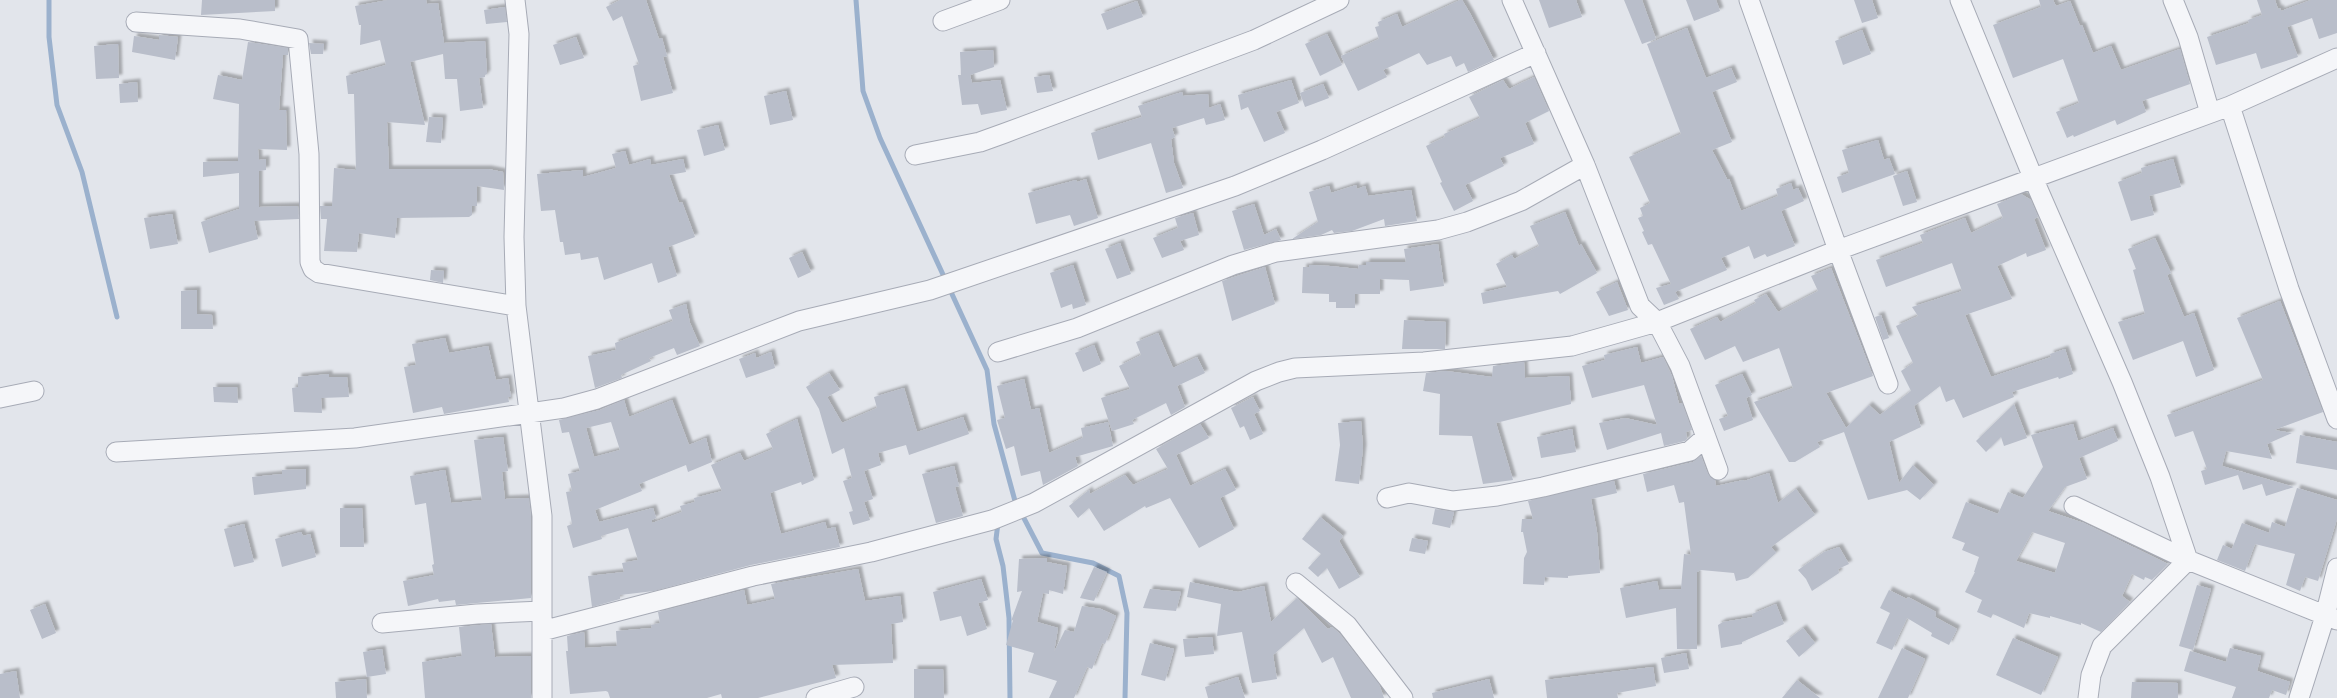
<svg xmlns="http://www.w3.org/2000/svg" width="2337" height="698" font-family="Commissioner,sans-serif">
	<defs>
		<filter id="shadow"><feDropShadow dx="3.5" dy="-3.5" stdDeviation="1" flood-color="#0004"/></filter>
	</defs>
	<rect width="100%" height="100%" fill="#e2e5eb"/>
	<g fill="none" stroke-linecap="round" stroke-linejoin="round">
		<path stroke="#9bb1cd" stroke-width="5" d="M49,0V37L57,105L82,172L117,317
			M856,0L863,91L880,138L987,370L994,424L1015,501L1042,553L1093,563L1119,576L1127,613L1125,698
			M998,523L996,539L1003,566L1009,618L1010,698"/>
	</g>
	<path fill="#b9beca" fill-rule="evenodd" filter="url(#shadow)" d="M202,0H275V11L201,15Z
		M388,0H426L427,4L438,3L444,43L485,41L487,74L485,75V77L479,78L483,108L460,111L457,79H445L443,54L410,62L425,125L387,122L389,169H488L503,172L504,190L477,186V206H472V215L469,217L397,218L395,238L359,233L357,252L324,251L327,219H321L320,206H332L334,168L356,170L354,94H348L346,76L386,65L380,40L360,45L361,25H359L355,6Z
		M620,0H646L659,39L662,38L667,56L663,57L673,93L641,101L633,66L639,64L622,16L613,21L606,7Z
		M1460,0H1462L1471,15L1494,60L1468,72L1464,63L1456,67L1451,56L1427,65L1419,53L1383,70L1387,77L1358,91L1341,56L1379,39L1375,27L1379,26L1378,22L1397,14L1402,27Z
		M1539,0H1576L1582,17L1549,28Z
		M1624,0H1642L1656,39L1642,44Z
		M1686,0H1716L1720,11L1694,21Z
		M1854,0H1872L1878,18L1862,23Z
		M2039,0H2053L2056,6L2070,1L2080,26L2082,25L2093,53L2111,46L2121,70L2180,49L2190,84L2142,101L2146,112L2117,125L2115,120L2074,137L2073,135L2067,138L2056,112L2079,103L2063,59L2013,78L1993,25L2041,7Z
		M2257,0H2275L2278,9L2280,8L2281,11L2311,0H2337V33L2319,39L2312,18L2287,27L2298,57L2261,69L2256,53L2216,65L2207,37L2249,23L2248,20L2262,15Z
		M1137,1L1143,17L1107,30L1101,14Z
		M505,7L507,22L486,24L484,10Z
		M1687,28L1706,78L1731,68L1737,82L1712,92L1732,142L1712,150L1727,179H1729L1741,211L1778,196L1776,189L1791,183L1793,190L1798,188L1804,201L1781,211L1795,246L1767,257L1765,254L1754,259L1749,246L1721,258L1727,270L1675,292L1679,299L1664,305L1656,288L1671,284L1652,244L1648,245L1642,232L1644,231L1638,218L1643,216L1640,208L1650,203L1629,157L1681,134L1647,44Z
		M1862,30L1871,54L1843,65L1835,41Z
		M1327,34L1342,65L1320,76L1305,44Z
		M159,35L178,37L175,60L132,52L134,36L159,40Z
		M576,37L584,58L560,65L553,45Z
		M248,42L288,48V55H283L279,110H286L287,150L258,149L259,160L266,159V170L259,171V207L298,206L299,219L254,221L258,239L209,253L201,222L239,209V173L203,177V162L238,161L239,104L213,99L218,75L242,80Z
		M309,43L324,44L323,54H311Z
		M118,44L119,78L96,79L94,46Z
		M993,50L994,67L970,75L972,83L1000,80L1007,110L981,115L978,104L962,105L958,75H961L960,52Z
		M1049,75L1053,91L1037,93L1034,77Z
		M1534,77L1549,111L1525,123L1534,144L1500,158L1504,166L1465,185L1473,201L1454,211L1440,183L1442,182L1426,146L1445,137L1444,134L1480,118L1469,97L1503,80L1509,89Z
		M1291,80L1299,103L1276,112L1285,133L1264,142L1248,107L1241,110L1238,95Z
		M137,82L138,102L120,103L119,84Z
		M1323,84L1329,98L1305,107L1300,93Z
		M786,91L793,120L770,125L764,96Z
		M1182,92L1183,96L1208,94L1209,108L1220,104L1225,120L1206,125L1204,118L1172,128L1175,137L1171,139L1174,163L1183,188L1166,193L1151,143L1098,160L1091,133L1142,117L1138,106Z
		M429,117L443,118L441,143L426,142Z
		M718,125L725,150L704,156L697,130Z
		M1878,140L1884,160L1889,158L1895,174L1842,193L1837,177L1849,173L1842,150Z
		M625,151L629,165L650,159L651,165L683,159L686,172L669,175L679,203L682,202L695,237L668,247L677,276L658,283L652,263L604,280L598,257L581,260L580,253L565,255L563,242H560L555,210L541,211L537,174L583,170V177L616,168L612,154Z
		M2173,159L2181,187L2149,196L2154,215L2131,221L2118,182L2142,173L2141,168Z
		M1907,171L1917,202L1903,206L1893,176Z
		M1086,179L1098,218L1074,226L1070,215L1036,224L1028,193L1076,180L1077,182Z
		M1356,185L1357,189L1365,186L1368,196L1411,190L1417,221L1385,226L1384,219L1352,231L1334,233L1332,230L1321,235L1292,239L1318,222L1309,192L1329,186L1331,193Z
		M2021,194L2031,200L2038,217L2034,219L2046,250L2027,257L2026,253L1997,266L2012,299L1965,315L1991,377L2051,357L2050,354L2065,349L2073,374L2059,379L2058,377L2012,392L2014,397L1963,418L1954,399L1946,402L1940,386L1914,406L1921,427L1889,442L1899,483L1913,465L1934,485L1920,500L1907,490L1868,500L1844,432L1817,442L1820,447L1795,462H1789L1754,402L1793,388L1779,348L1743,362L1735,346L1705,360L1690,329L1717,317L1720,322L1756,303L1754,300L1766,294L1778,312L1818,291L1811,276L1831,268L1873,376L1826,393L1846,428L1869,405L1880,415L1911,391L1901,371L1913,363L1896,326L1918,316L1912,307L1962,291L1952,263L1886,287L1876,260L1923,243L1920,235L1965,218L1971,233L2003,218L1997,204Z
		M1254,204L1264,235L1276,229L1281,240L1244,250L1232,211Z
		M1565,212L1579,246L1581,244L1597,273L1560,294L1558,291L1483,304L1481,293L1507,287L1496,264L1512,255L1514,259L1539,246L1530,226Z
		M1193,213L1199,235L1180,241L1184,250L1162,258L1153,238L1178,228L1175,218Z
		M172,214L178,244L150,249L144,218Z
		M2155,238L2171,273L2167,275L2184,317L2194,313L2214,370L2196,377L2183,341L2133,360L2118,322L2145,314L2133,270L2136,269L2128,249Z
		M1120,243L1131,274L1117,279L1105,249Z
		M1438,244L1444,286L1410,291L1409,280L1380,279V294H1355V308H1336V302H1329V294L1302,293L1303,267H1309V265L1330,266L1358,269L1359,265H1366V262H1406L1404,249Z
		M802,252L811,272L798,278L789,258Z
		M1073,265L1086,305L1073,309L1072,304L1061,308L1050,273Z
		M1265,267L1275,304L1232,321L1222,281Z
		M431,270L444,271L443,283L430,280Z
		M1617,282L1628,310L1609,316L1596,292Z
		M197,290V314L212,315L213,329H181V291Z
		M2280,301L2323,412L2274,430L2292,433L2267,444L2272,459L2226,451L2222,466L2294,487L2266,496L2262,484L2243,490L2238,475L2205,485L2201,471L2207,469L2193,431L2175,437L2167,415L2263,380L2237,318Z
		M686,304L690,323L700,346L677,355L674,348L649,358L651,361L621,375L622,378L595,388L588,356L616,350L615,343L673,321L669,310Z
		M1881,315L1889,338L1883,340L1875,317Z
		M1404,320L1446,322L1445,349H1402Z
		M1158,333L1173,368L1197,357L1205,373L1177,386L1185,407L1171,415L1166,403L1132,420L1134,424L1112,431L1101,398L1130,389L1119,366L1141,355L1136,342Z
		M445,338L449,353L488,346L496,380L508,378L511,397H508L509,402L444,414L442,407L413,413L404,367L416,365L412,344Z
		M1094,345L1101,364L1083,372L1075,353Z
		M1637,347L1641,363L1663,357L1672,376L1679,404L1682,403L1692,430L1686,432L1687,439L1685,441L1664,446L1661,433L1607,450L1599,423L1625,418L1657,425L1644,385L1592,398L1582,366L1605,360L1604,355Z
		M771,352L775,368L746,378L739,359L755,353L756,358Z
		M1524,362L1525,378L1569,376L1571,404L1496,423L1513,480L1483,484L1472,436L1439,435L1440,394L1423,391L1426,373L1446,371L1492,377L1493,366Z
		M829,373L840,390L827,397L842,423L877,408L874,397L904,388L917,432L963,417L969,434L909,455L906,445L878,453L881,465L864,471L873,499L864,502L870,520L853,525L849,512L853,511L843,481L852,478L844,448L832,454L819,409L806,387Z
		M329,374V377H347L349,397L321,398L322,413L294,412L292,388L298,387V377Z
		M1742,374L1752,395L1746,398L1753,420L1724,431L1719,419L1728,416L1715,385Z
		M1024,379L1031,410L1039,408L1049,453L1083,438L1081,428L1108,422L1113,446L1075,457L1078,466L1043,485L1040,471L1021,476L1014,446L1006,449L997,420L1005,418L997,386Z
		M213,387H237L238,403L214,402Z
		M1253,397L1260,411L1254,414L1263,434L1250,440L1244,426L1240,428L1231,408Z
		M624,400L629,417L672,400L689,445L706,438L712,462L688,472L686,465L639,484L642,491L595,510L599,522L653,508L656,518L652,520V523L682,512L680,506L695,502L694,498L722,491L711,465L740,453L744,461L773,449L766,434L797,419L814,480L802,485L801,482L770,493L781,534L825,522L827,529L835,527L840,547L751,565L654,591L620,595V599L592,607L588,576L624,572L622,563L638,560L628,528L601,536L602,539L573,548L567,526L572,524L566,492L572,491L568,474L580,471L569,432L562,433L559,420L600,410ZM611,422L620,450L594,457L586,428Z
		M2014,404L2027,438L2004,446L2001,437L1986,452L1976,441Z
		M1361,421L1363,448L1359,484L1335,481L1340,445L1338,423Z
		M1200,424L1209,438L1176,455L1190,486L1225,469L1236,490L1220,498L1234,529L1199,548L1170,498L1146,508L1145,506L1104,531L1089,508L1078,518L1069,506L1089,490L1090,494L1125,475L1133,485L1168,469L1156,449Z
		M2073,424L2078,441L2113,428L2118,441L2079,458L2087,479L2065,487L2048,511L2084,523L2168,564L2152,580L2145,577L2144,580L2132,574L2122,596L2130,602L2101,632L2081,623V625L2050,616V618L2029,613L2024,628L1993,614L1991,618L1977,612L1982,600L1965,592L1975,572H1974L1979,557L1962,550L1965,543L1952,538L1966,502L1998,514L2008,492L2023,498L2043,467L2031,435ZM2032,532L2065,543L2055,573L2016,561Z
		M1572,429L1576,452L1541,458L1537,437Z
		M2300,435L2337,442V470L2296,463Z
		M503,437L508,471L502,472L505,499L529,498L531,517V598L456,605L455,600L439,602L438,599L408,606L403,581L434,575L432,565L434,564L426,503L415,505L410,476L445,470L451,503L482,500L474,440Z
		M1701,456L1708,474L1715,480L1716,486L1743,480L1744,481L1769,473L1778,503L1796,489L1815,515L1771,547L1776,553L1748,578L1736,581L1734,573L1701,570L1697,572V649H1677L1676,608L1626,618L1620,588L1657,581L1659,590L1681,589L1684,554L1691,555L1684,502L1679,503L1674,485L1647,492L1643,474L1693,462Z
		M954,466L959,486L955,487L963,516L936,523L922,474Z
		M306,469V489L254,495L252,477L282,474V470Z
		M1614,481L1617,493L1591,499L1597,532L1600,573L1568,576V578L1545,577L1544,585L1523,584L1524,558L1527,552L1523,532H1521L1522,519H1533L1528,501Z
		M2297,488L2337,500V519L2318,581L2305,577L2300,591L2286,585L2295,554L2255,544L2245,571L2217,560L2223,545L2232,549L2242,523L2269,533L2272,522L2285,527Z
		M340,508H362L364,547H340Z
		M1435,509L1454,512L1450,528L1432,524Z
		M1320,517L1343,536L1339,541L1360,577L1339,589L1327,568L1318,577L1308,568L1321,554L1302,539Z
		M244,524L254,562L234,567L224,529Z
		M301,532L303,536L310,534L316,557L282,567L275,539Z
		M1412,538L1428,541L1425,554L1409,551Z
		M1839,547L1849,564L1838,569L1839,573L1812,591L1806,579L1798,570L1824,552Z
		M1047,558V562L1067,566L1063,594L1049,590V594L1043,593L1037,622L1058,628L1054,652L1065,630L1074,632L1082,606L1101,609L1116,616L1105,644L1102,643L1092,669L1087,667L1074,698H1049L1057,681L1028,672L1034,653L1006,645L1013,620L1011,621L1022,591L1017,592L1019,559Z
		M1094,567L1107,572L1094,601L1080,598Z
		M858,569L865,601L900,596L903,622L891,624L893,663L832,665L836,678L758,698H722L721,694L707,698H610L608,692L606,691L570,694L566,651H568L567,636L584,632L585,648L617,646L616,631L652,628L651,625L660,623L658,612L744,590L747,605L775,599L771,584Z
		M981,579L988,600L978,603L987,629L967,636L961,616L940,621L933,592Z
		M1190,582L1238,592L1264,586L1271,622L1297,598L1328,629L1332,627L1339,633L1379,684L1384,698H1351L1333,657L1322,663L1304,628L1273,655L1277,679L1252,683L1242,632L1217,636L1221,604L1187,597Z
		M2197,585L2211,589L2193,650L2179,646Z
		M1150,589L1181,592L1176,611L1143,608Z
		M1889,590L1907,599L1908,597L1936,612L1935,617L1957,629L1949,645L1931,636L1932,633L1907,618L1892,650L1876,643L1890,613L1880,608Z
		M45,604L56,633L42,639L30,610Z
		M1776,604L1784,624L1742,642V644L1721,648L1718,625L1723,622L1753,617L1752,614Z
		M491,624L495,657L531,656V698H425L422,662L462,656L459,627Z
		M1803,628L1815,643L1799,657L1786,641Z
		M1212,637L1214,654L1185,657L1183,639Z
		M2013,638L2058,657L2041,695L1996,675Z
		M1150,643L1174,649L1165,681L1141,675Z
		M1902,648L1925,659L1908,698H1878Z
		M2230,648L2261,656L2257,671L2290,682L2286,695L2272,690L2269,698H2232L2236,687L2184,671L2190,651L2226,662Z
		M382,649L386,674L367,677L363,652Z
		M1686,653L1689,669L1664,673L1661,658Z
		M1653,667L1656,686L1617,693L1618,698H1547L1545,680Z
		M914,669H943L944,698H914Z
		M16,671L20,698H0V674Z
		M1238,677L1245,698H1208L1205,687Z
		M366,679L367,698H336L335,682Z
		M1489,679L1494,698H1433L1432,693Z
		M1797,680L1820,698H1782Z
		M2132,682L2178,683V698H2131Z"/>
	<g fill="none" stroke-linecap="round" stroke-linejoin="round">
		<g stroke="#a7abb6" stroke-width="21">
			<path id="street" d="M515,0L519,34L514,237L516,306L542,516V698
				M1512,0L1585,165L1640,306L1657,322L1680,366L1718,470
				M1749,0L1838,250L2230,106L2337,58
				M1960,0L2034,180L2122,382L2160,477L2188,560L2337,620
				M2173,0L2188,37L2210,113
				M943,21L1000,0
				M136,22L240,29L298,39L309,154L310,262L313,269L319,273L516,306
				M2230,106L2289,289L2337,419
				M915,155L980,142L1005,133L1254,40L1339,0
				M998,352L1077,328L1233,265L1276,252L1438,230L1467,222L1521,201L1585,165
				M0,398L34,391
				M116,452L355,438L564,408L597,399L799,321L930,290L1235,186L1322,150L1536,53
				M1387,498L1409,493L1453,501L1497,496L1543,487L1690,451L1706,437
				M2074,506L2188,560L2102,646L2091,675L2088,698
				M1296,583L1347,625L1403,698
				M382,623L477,614L542,611
				M542,631L753,576L871,552L992,520L1034,503L1256,381L1279,372L1295,368L1424,362L1572,346L1657,322L1838,250L1888,384
				M816,698L854,687
				M2299,698L2325,616L2337,568"/>
		</g>
		<use href="#street" stroke="#f5f6f9" stroke-width="19"/>
	</g>
</svg>
